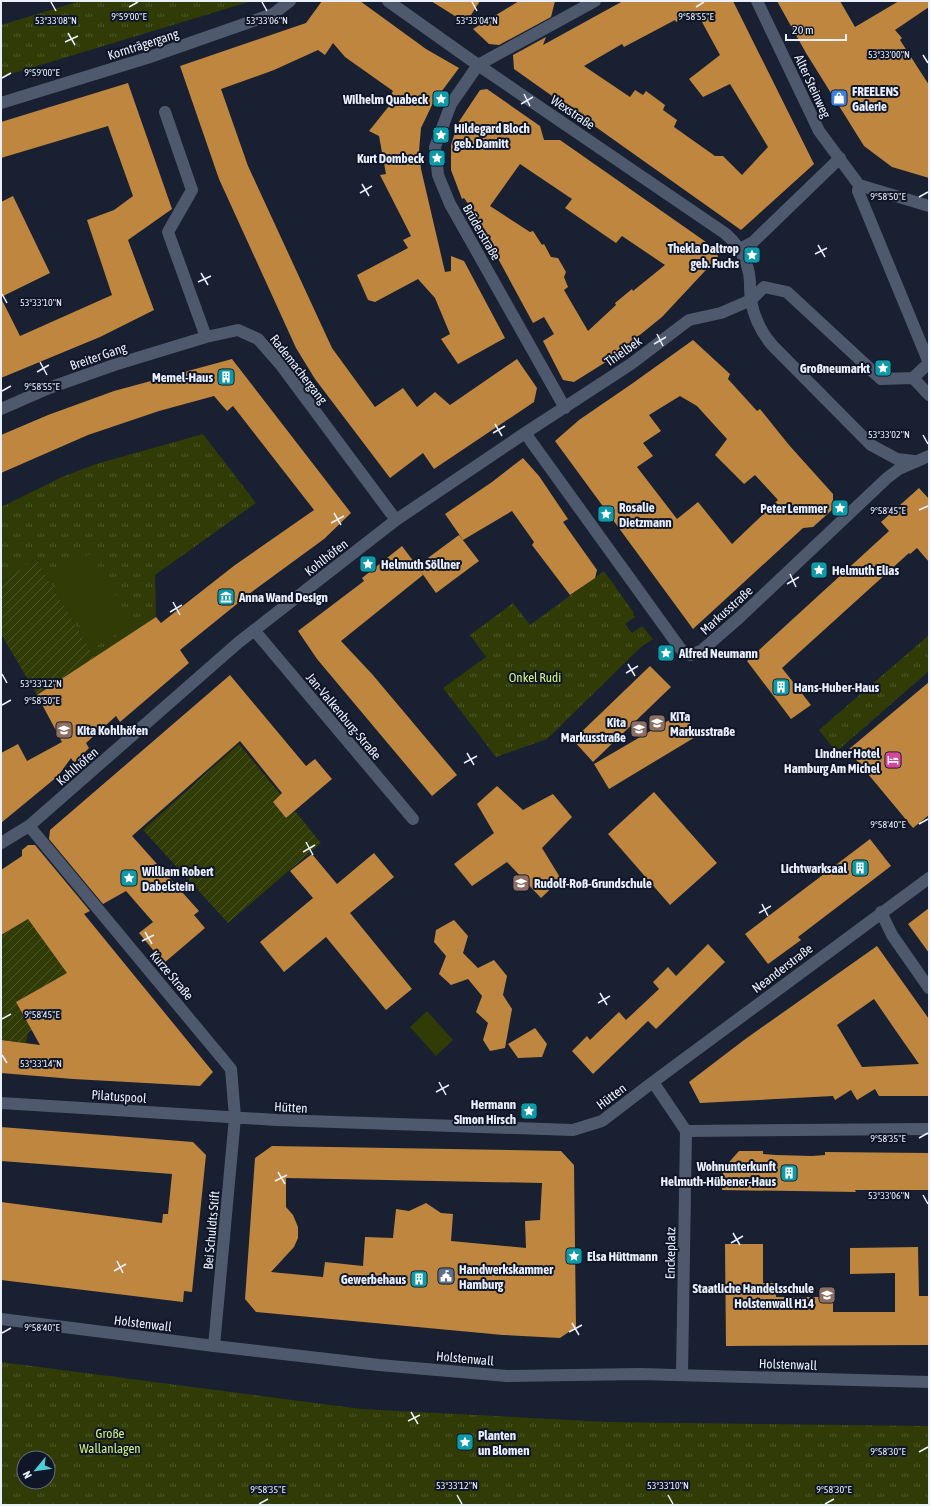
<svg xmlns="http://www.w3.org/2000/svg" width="930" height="1506" font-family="'Asap Condensed',sans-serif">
	<defs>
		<pattern id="grass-tufts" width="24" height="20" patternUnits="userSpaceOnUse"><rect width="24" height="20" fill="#303b06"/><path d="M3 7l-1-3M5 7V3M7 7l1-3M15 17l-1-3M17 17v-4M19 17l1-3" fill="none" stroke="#4e582b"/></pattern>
		<pattern id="garden-furrows" width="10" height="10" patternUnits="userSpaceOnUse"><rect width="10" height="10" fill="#303b06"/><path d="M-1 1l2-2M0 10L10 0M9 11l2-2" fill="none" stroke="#4e582b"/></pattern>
	</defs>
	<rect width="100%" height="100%" fill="#182031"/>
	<path fill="url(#grass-tufts)" fill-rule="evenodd" d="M80,1H252L1,77V25Z
		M203,434L256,503L155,575L156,617L95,658L36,559L1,583V507L62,477L96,464Z
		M604,571L634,613L633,614L635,617L625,624L632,633L642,626L653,639L641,647L547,739L496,757L443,688L486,657L470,635L513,603L530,625Z
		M929,635V671L836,752L819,730Z
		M1,1362L361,1409L607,1422L929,1426V1505H1ZM24,1458H48V1482H24Z"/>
	<path fill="url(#garden-furrows)" d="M36,559L95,658L37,695L1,634V583Z
		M239,744L281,795L273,802L286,818L295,811L321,843L228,923L143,830Z
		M28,919L70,969V1009L53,981L16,1002L32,1030L28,1033L26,1043L1,1040V935Z"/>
	<path fill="#303b06" d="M91,553L133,625L93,648L50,577Z
		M427,1011L453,1040L436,1056L410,1027Z"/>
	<path fill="#bf863f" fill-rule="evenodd" d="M322,1H360L426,49L459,68L433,103L421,128L419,151L421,169L445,272L451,271V256L464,261L505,338L458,364L441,339L450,334L435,298L418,279L375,302L368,300L357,275L408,248L403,240L411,236L380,175L386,174L379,136L369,131L389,106L386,104L393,91L345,57L333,43L325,55L318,50L274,70L221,89L248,166L332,348L375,407L403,388L417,407L435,392L450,405L517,359L537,388L534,402L434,469L423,453L390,478L315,379L296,348L219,179L180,66L306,23Z
		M431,1H480L466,23Z
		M519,1H555L551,17L499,45L489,44L473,29Z
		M623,1H733L814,164L741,230L514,69L513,55L546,37L543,45ZM696,11L720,55L689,79L703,97L730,84L768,147L742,175L723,156H715L674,127L677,120L663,110L665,105L646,91L643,95L635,90L630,97L584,66L622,44L624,47L675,20L676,22Z
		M777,1H840L855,27L899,1H929V7L895,30L902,38L900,40L929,85V178L892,167L864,146L806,53Z
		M128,83L172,209L128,240L154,310L100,337L1,378V298L20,336L112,295L87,220L114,210L133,196L108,126L1,158V122Z
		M487,89L540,126L544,140H560L716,249L718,257L662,317L609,360L574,382L563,380L543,341L554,334L544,317L533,323L469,205L464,198L462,199L451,170V145L458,123L480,90ZM520,164L572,199L565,208L616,243L622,236L665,265L633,291L632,289L615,303L616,305L588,331L564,290L568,287L564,277L566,272L558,258L551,257L544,244L542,245L533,231L530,232L490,206Z
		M13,196L50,273L1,297V202Z
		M693,340L730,374L728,379L757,411L760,409L789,445L833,494V509L813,527L803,528L693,629L555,441L579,420L633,383ZM680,396L697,406L727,439L715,455L744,484L755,475L778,500L732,544L698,502L677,519L637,467L653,456L643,443L661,431L649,415Z
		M232,359L351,513L324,539L253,591L180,650L189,663L120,722L116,716L86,743L89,748L74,763L71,758L58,776L1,823V753L18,744L27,761L62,742L37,695L156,617L161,623L235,565L314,510L233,406L227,411L214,396L159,411L88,435L1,473V435L48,415L114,391Z
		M523,458L539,476L568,519L563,522L597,570L595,578L570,595L532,545L534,542L512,511L463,540L445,514L492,482Z
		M919,488L929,499V562L917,548L910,554L909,553L782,668L811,705L791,719L747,661L889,531L881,522Z
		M459,535L479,561L436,593L419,569L423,575L341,641L372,674L457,775L432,796L317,659L298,631L364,581L362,578L402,546L417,566Z
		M650,666L671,687L593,762L573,740Z
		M230,675L306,766L315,759L332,779L286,818L273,802L282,793L240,741L132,836L199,911L194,915L205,928L164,963L139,933L153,922L126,891L103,904L49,839L50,830Z
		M929,682V815L913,828L848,750Z
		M683,712L697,736L609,789L594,764Z
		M497,786L523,810L553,794L572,817L542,848L561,879L541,898L507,862L472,886L454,864L494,833L477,804Z
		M654,792L717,863L670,905L608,834Z
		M870,839L891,866L798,937L801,940L768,964L745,934Z
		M28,845H35L90,911L84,914L213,1072L200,1086L73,1079L1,1073V1040L40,1045L16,1002L67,973L28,919L1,935V870L22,856V850Z
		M374,853L394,877L350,913L412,989L386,1010L326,937L284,972L260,942L313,898L290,871L312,854L337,884Z
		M929,908V953L908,924Z
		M454,920L468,936L463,953L478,968L494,960L507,976L503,995L512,1009L505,1048L490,1051L483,1040L488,1023L476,1012L482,996L468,979L451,985L439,974L446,956L434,942L436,930Z
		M708,944L725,962L656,1029L648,1021L593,1074L572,1051L587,1036L590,1040L619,1012L626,1020L659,989L653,982L668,967L676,976Z
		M877,946L929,1019V1096H879L875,1089L857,1100L851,1090L835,1100L833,1096L700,1103L689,1082L744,1040ZM874,999L896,1031L919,1064L862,1067L837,1025Z
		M535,1028L547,1044L542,1057L518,1058L508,1044Z
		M1,1127L193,1142L206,1155L192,1292L184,1291L183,1302L1,1280V1202L162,1223L163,1214H168L172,1174L1,1161Z
		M272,1146L561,1151L574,1165L576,1327L560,1338L503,1335L256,1312L245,1299L255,1158ZM286,1178L542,1183L540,1220L525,1221L526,1248L451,1241L453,1214L441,1213L426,1203L409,1211L396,1209L393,1238L365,1237L363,1266L325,1262L323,1277L271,1272L294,1247L298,1238V1227L293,1215L286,1207Z
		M739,1151H763V1154L776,1155L812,1156L825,1155V1152L929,1153V1190H855L856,1192L722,1190L723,1169Z
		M725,1244H763V1283H776V1297H833V1312H895V1273L850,1274V1248L918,1247L919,1296H929V1345L726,1346Z"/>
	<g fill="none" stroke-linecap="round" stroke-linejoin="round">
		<path stroke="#4f596e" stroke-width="12" d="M388,1L478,65L726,234C740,247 749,262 750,282C750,288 750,294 751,301C754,317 761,332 772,345L871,445L897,459L914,461
			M757,1L819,131L859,185L929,206
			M1,103L147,58L273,14L290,1
			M165,112L192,190L168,232L206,337
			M740,249L753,242L840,158
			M913,378L929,395
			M565,408L450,204L438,175L435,147L451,104L478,65L595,1
			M1,409L49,388L114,365L206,337L238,330L258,339L280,364L396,520
			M525,433L680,648L685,653L690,655L701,651L739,618L887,478L899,469L929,456
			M254,630L413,819
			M29,826L231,1069L235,1117L214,1346
			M1,843L29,826L239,642L396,520L525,433L631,364L689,320L721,313L751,300L764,287L787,292L881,379L913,378L929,363L858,191L859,185
			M881,912L892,935L929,988
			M653,1082L929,878
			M1,1103L277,1120L573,1130L602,1121L653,1082L686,1131
			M686,1131L929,1129
			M682,1375L686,1131"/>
		<path stroke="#4f596e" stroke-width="12" d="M1,1319L214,1346L379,1365L507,1376L640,1374L929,1382"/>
	</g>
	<path fill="none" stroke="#e9effb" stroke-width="1.5" d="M51,2L56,11M262,2L267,11M472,2L477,11M129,7L138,2M696,7L704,2M68,33L75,45M65,42L78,36M923,55L928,63M2,78L11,73M524,94L530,106M521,104L533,97M362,184L369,196M360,193L372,186M919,197L928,192M818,245L825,257M815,254L827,248M201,273L208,285M198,282L211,276M2,294L7,303M657,334L663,346M654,344L666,337M40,362L47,375M37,372L49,365M2,391L11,386M495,424L502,436M493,433L505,426M923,435L928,444M919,510L928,506M334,513L341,525M331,523L344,516M790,574L796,587M787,584L799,577M173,602L180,615M170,612L182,605M628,664L635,676M626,673L638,666M2,674L7,683M2,705L11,700M467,753L474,765M464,763L477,756M919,824L928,819M306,842L313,855M303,852L315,845M762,904L768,916M759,913L771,906M145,932L152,944M142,941L154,935M600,993L607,1005M598,1003L610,996M2,1019L11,1014M2,1055L7,1063M439,1082L446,1095M436,1092L449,1085M919,1138L928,1133M278,1172L285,1184M275,1181L287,1175M923,1195L928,1204M733,1233L740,1245M731,1243L743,1236M117,1261L123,1273M114,1271L126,1264M572,1323L579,1335M569,1332L582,1325M2,1333L11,1328M411,1412L418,1424M408,1421L420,1415M919,1452L928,1447M457,1495L462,1504M668,1495L673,1504M259,1504L268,1499M825,1504L834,1499"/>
	<defs>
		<g id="shop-square" transform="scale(0.9)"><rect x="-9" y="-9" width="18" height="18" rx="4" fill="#3f7fe0" stroke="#0f1627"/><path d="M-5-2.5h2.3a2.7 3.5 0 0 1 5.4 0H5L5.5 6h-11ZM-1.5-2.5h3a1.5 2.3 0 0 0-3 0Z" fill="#fff"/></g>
		<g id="sight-square" transform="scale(0.9)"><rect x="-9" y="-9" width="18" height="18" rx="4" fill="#0f9aa8" stroke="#0f1627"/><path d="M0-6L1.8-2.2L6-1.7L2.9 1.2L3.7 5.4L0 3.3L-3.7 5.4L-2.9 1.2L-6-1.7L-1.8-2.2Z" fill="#fff"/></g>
		<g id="building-square" transform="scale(0.9)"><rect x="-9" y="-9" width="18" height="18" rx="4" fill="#0f9aa8" stroke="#0f1627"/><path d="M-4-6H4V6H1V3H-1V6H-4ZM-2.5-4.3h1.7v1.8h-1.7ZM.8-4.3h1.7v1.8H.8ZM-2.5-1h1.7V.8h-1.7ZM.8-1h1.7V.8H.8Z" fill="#fff"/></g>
		<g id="museum-square" transform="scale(0.9)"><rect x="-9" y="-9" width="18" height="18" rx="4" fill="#0f9aa8" stroke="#0f1627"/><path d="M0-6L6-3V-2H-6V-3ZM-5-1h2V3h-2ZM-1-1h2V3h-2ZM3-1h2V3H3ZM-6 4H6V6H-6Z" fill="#fff"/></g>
		<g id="school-square" transform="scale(0.9)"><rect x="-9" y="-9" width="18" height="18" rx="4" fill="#8d6e63" stroke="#0f1627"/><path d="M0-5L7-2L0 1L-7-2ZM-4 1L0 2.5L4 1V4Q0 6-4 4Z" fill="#fff"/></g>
		<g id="hotel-square" transform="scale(0.9)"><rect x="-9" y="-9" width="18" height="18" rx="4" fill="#d1479c" stroke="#0f1627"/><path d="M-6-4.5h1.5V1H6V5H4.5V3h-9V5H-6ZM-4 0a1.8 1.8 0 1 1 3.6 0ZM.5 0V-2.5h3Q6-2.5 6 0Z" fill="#fff"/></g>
		<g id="civic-square" transform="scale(0.9)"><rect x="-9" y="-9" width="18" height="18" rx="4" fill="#5c6f8a" stroke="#0f1627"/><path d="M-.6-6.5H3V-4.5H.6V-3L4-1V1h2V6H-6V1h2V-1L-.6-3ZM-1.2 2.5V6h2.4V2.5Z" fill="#fff"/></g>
	</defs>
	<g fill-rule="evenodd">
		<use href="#shop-square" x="839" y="98"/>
		<use href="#sight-square" x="441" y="99"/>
		<use href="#sight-square" x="441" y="135"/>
		<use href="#sight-square" x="437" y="158"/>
		<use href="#sight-square" x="752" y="255"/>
		<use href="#sight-square" x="883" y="368"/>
		<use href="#building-square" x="226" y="377"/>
		<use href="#sight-square" x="840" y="508"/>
		<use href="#sight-square" x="606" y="514"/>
		<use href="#sight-square" x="368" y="564"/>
		<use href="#sight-square" x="819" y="570"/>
		<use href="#museum-square" x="226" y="597"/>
		<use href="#sight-square" x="666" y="653"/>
		<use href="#building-square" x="781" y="687"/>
		<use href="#school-square" x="657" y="723"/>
		<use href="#school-square" x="639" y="729"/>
		<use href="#school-square" x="64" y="730"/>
		<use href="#hotel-square" x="893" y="760"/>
		<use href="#building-square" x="860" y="868"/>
		<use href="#sight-square" x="129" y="878"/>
		<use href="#school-square" x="521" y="883"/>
		<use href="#sight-square" x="529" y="1111"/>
		<use href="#building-square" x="789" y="1173"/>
		<use href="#sight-square" x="574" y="1256"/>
		<use href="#civic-square" x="446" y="1276"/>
		<use href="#building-square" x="419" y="1279"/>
		<use href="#school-square" x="827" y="1295"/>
		<use href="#sight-square" x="465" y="1442"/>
	</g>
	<g text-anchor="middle" stroke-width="4" stroke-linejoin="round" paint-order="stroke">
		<g font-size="13" fill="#e9effb" stroke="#0f1627">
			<text transform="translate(143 44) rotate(-18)" y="5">Kornträgergang</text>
			<text transform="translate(813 86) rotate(65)" y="5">Alter Steinweg</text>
			<text transform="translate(573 112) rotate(34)" y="5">Wexstraße</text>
			<text transform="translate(482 232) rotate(60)" y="5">Brüderstraße</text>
			<text transform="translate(623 351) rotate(-35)" y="5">Thielbek</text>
			<text transform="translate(98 356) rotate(-19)" y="5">Breiter Gang</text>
			<text transform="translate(299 369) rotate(52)" y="5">Rademachergang</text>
			<text transform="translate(326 557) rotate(-38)" y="5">Kohlhöfen</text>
			<text transform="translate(726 610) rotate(-42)" y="5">Markusstraße</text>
			<text transform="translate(344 716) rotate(50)" y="5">Jan-Valkenburg-Straße</text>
			<text transform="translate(77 766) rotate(-41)" y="5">Kohlhöfen</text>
			<text transform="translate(782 968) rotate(-37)" y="5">Neanderstraße</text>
			<text transform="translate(172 975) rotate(50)" y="5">Kurze Straße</text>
			<text transform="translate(119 1096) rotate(4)" y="5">Pilatuspool</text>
			<text transform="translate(611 1096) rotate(-37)" y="5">Hütten</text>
			<text transform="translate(291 1107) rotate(3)" y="5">Hütten</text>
			<text transform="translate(211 1230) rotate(-85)" y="5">Bei Schuldts Stift</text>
			<text transform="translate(670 1253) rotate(-89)" y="5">Enckeplatz</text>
			<text transform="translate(143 1323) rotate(7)" y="5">Holstenwall</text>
			<text transform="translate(465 1358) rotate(5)" y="5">Holstenwall</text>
			<text transform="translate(788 1364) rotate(2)" y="5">Holstenwall</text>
		</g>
		<g font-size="13" font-weight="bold" fill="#e9effb" stroke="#0f1627" text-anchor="start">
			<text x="852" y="96">FREELENS<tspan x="852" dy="15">Galerie</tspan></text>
			<text x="428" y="104" text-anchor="end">Wilhelm Quabeck</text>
			<text x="454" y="133">Hildegard Bloch<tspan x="454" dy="15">geb. Damitt</tspan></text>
			<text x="424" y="163" text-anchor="end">Kurt Dombeck</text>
			<text x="739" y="253" text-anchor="end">Thekla Daltrop<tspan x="739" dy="15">geb. Fuchs</tspan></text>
			<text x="870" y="373" text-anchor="end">Großneumarkt</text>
			<text x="213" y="382" text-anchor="end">Memel-Haus</text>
			<text x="619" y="512">Rosalie<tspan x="619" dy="15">Dietzmann</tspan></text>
			<text x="827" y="513" text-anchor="end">Peter Lemmer</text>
			<text x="381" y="569">Helmuth Söllner</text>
			<text x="832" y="575">Helmuth Elias</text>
			<text x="239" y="602">Anna Wand Design</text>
			<text x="679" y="658">Alfred Neumann</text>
			<text x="794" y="692">Hans-Huber-Haus</text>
			<text x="670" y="721">KiTa<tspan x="670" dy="15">Markusstraße</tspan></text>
			<text x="626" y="727" text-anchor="end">Kita<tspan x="626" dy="15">Markusstraße</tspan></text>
			<text x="77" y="735">Kita Kohlhöfen</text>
			<text x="880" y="758" text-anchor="end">Lindner Hotel<tspan x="880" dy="15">Hamburg Am Michel</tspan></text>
			<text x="847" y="873" text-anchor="end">Lichtwarksaal</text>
			<text x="142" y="876">William Robert<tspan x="142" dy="15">Dabelstein</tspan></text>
			<text x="534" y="888">Rudolf-Roß-Grundschule</text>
			<text x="516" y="1109" text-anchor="end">Hermann<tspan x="516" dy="15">Simon Hirsch</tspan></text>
			<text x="776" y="1171" text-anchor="end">Wohnunterkunft<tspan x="776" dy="15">Helmuth-Hübener-Haus</tspan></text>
			<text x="587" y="1261">Elsa Hüttmann</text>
			<text x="459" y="1274">Handwerkskammer<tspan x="459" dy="15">Hamburg</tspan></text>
			<text x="406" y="1284" text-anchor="end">Gewerbehaus</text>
			<text x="814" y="1293" text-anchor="end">Staatliche Handelsschule<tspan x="814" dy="15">Holstenwall H14</tspan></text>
			<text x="478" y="1440">Planten<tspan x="478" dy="15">un Blomen</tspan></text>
		</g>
		<g font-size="13" fill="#d4f282" stroke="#0f1627">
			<text x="535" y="682">Onkel Rudi</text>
			<text x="110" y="1438">Große<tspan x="110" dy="15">Wallanlagen</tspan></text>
		</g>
	</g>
	<g font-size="10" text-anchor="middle" fill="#e9effb" stroke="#0f1627" stroke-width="4" stroke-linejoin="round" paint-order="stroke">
		<text x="129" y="20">9°59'00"E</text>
		<text x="696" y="20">9°58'55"E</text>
		<text x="56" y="24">53°33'08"N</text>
		<text x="267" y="24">53°33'06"N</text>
		<text x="477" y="24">53°33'04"N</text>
		<text x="889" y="58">53°33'00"N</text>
		<text x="42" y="76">9°59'00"E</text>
		<text x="888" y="200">9°58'50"E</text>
		<text x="41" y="306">53°33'10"N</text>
		<text x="42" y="390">9°58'55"E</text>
		<text x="889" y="438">53°33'02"N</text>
		<text x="888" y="514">9°58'45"E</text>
		<text x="41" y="687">53°33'12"N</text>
		<text x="42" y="704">9°58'50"E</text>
		<text x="888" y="828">9°58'40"E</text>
		<text x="42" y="1018">9°58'45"E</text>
		<text x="41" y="1067">53°33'14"N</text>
		<text x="888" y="1142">9°58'35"E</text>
		<text x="889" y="1199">53°33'06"N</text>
		<text x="42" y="1331">9°58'40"E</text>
		<text x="888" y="1455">9°58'30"E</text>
		<text x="457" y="1489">53°33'12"N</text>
		<text x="668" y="1489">53°33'10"N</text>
		<text x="268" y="1493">9°58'35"E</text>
		<text x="834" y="1493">9°58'30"E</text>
	</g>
	<rect width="930" height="1506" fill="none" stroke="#e9effb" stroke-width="4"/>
	<g transform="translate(36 1470) rotate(241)"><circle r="19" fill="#0f1627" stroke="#666d7c"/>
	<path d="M0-3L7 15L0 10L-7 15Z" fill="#51ccd4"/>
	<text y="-6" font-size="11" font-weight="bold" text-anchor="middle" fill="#e9effb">N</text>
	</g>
	<path d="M786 34v6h60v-6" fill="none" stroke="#e9effb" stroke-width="2"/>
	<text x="792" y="34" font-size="12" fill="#e9effb" stroke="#0f1627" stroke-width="3" paint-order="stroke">20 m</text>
</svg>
